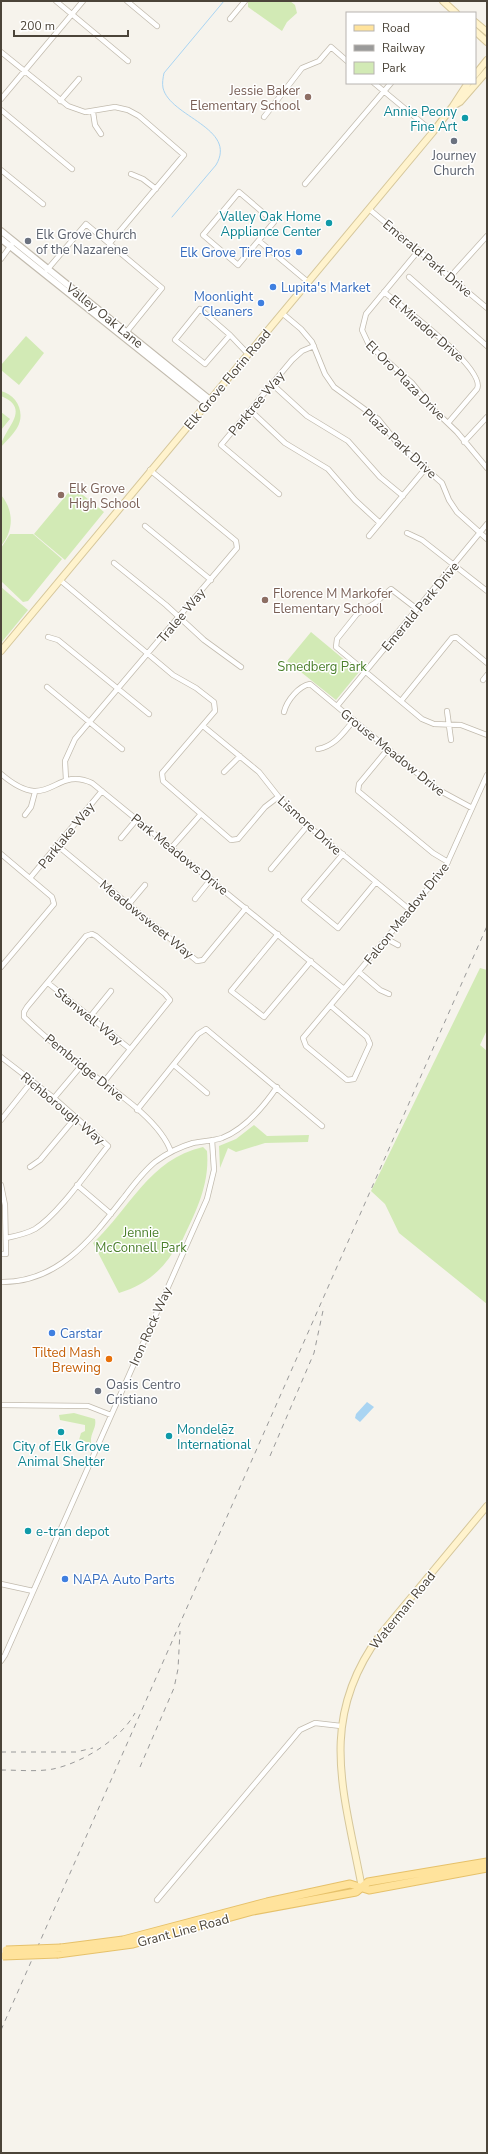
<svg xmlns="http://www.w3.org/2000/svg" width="488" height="2154" font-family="'Nunito Sans',sans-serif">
	<rect width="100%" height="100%" fill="#f6f3ec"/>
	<path fill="#d2eab5" d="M248,1H290L295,5L297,13L287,22L282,31L248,7Z
		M26,336L44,353L19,385L1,370V365Z
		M1,391C17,395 26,413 17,428C13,435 6,441 1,447C1,431 34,409 1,396Z
		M1,412L10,419L1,430Z
		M73,487L104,512L65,560L34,534Z
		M1,495C14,510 14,531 1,546Z
		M10,534H33L62,559L28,601L23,602L1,581V548Z
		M1,587L28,610L1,643Z
		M311,632L359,672L336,700L287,661Z
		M480,968L487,970V1030L480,1045L487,1051V1304L399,1233L385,1204L371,1191Z
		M254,1125L267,1136L309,1135L308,1142L265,1143L236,1152L228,1148L220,1168L219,1146L236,1139Z
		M203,1147L207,1151C210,1186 195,1213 181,1243H178C166,1268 146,1285 119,1293L93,1243C130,1209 149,1159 203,1147Z
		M74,1413L95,1419C97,1428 90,1433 91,1443L79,1440L81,1433L85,1431V1425L60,1420L59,1415Z"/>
	<path fill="#a9d4f2" d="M367,1402L374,1407L360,1422L355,1418L356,1414Z"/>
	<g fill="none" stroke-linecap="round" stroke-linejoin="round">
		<path stroke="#a9d4f2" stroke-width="1" d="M172,217L216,165C238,128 170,117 163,88C162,83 163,78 164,73L224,1"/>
		<g stroke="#c2bbae" stroke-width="6">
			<path id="minor" d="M56,1L128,61
				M127,1L157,26
				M230,19L245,1
				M1,52L68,106L85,112L115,107L128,110L139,116L184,155L109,244
				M374,83L433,132
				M1,99L83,1
				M60,101L79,79
				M1,110L72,169
				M93,112L95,125L101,134
				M264,117L302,68L319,61L331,47L347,61
				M1,170L43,204
				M131,174L143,179L156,189
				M305,184L391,83
				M239,192L274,222L238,265L203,235Z
				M369,209L487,308
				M259,241L308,282
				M419,250L366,314L362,330L369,345L412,383L433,409L457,432L487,468
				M1,259L12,244
				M47,270L86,224L162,288L124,335
				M409,277L487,346
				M450,277L487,236
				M384,292C400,305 487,369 477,389L448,423
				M200,309L230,335L205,364L175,340Z
				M282,313L301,329L312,342L325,374L334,387L378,419L399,445L442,483L449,500L457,512L487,539
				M230,335L248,354
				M272,384L307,416L348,441L380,477L403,496
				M250,410L285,443L328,469L355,500L380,523
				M464,442L487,417
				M279,494L221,445L292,360L302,351L314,346
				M145,526L211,580
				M407,533L422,540L487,591
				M369,536L426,468
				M114,563L166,605L204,640L241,667
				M60,580L173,675L196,688L214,702L215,711L162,773L163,781L231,840L238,839L265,807L278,797
				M417,609L391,589L375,603L357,614L337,639L336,647L422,719L434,724L461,725L487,735
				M48,637L58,640L149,714
				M483,680L487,675
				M47,687L122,749
				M401,701L452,638L456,637L487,663
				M337,706L487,524
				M447,711L451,740
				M284,712C287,700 299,686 310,684L435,788L472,808
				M203,726L259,772L289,810L410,910
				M318,749C335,746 343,733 354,720
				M388,749L359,784L358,791L433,853L448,862
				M224,772L240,756
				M1,774C50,816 53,765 92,783L344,989
				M66,780L65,761L75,739L237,548L236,541L150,470
				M25,815L31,807L35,792
				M121,838L137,819
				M58,846L197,961L203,960L246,908
				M172,847L201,814
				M1,854L52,897L54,904L1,967
				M343,854L304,900L338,928L376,882
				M271,869L308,825
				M30,878L102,791
				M195,899L211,879
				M129,904L145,885
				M278,934L231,991L264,1017L311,961
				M387,939L398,945
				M359,972L380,990L389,994
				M48,983L130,1049
				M331,1006L367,1037L370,1044L354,1079L347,1080L306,1046L303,1038L445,868L487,775
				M90,1017L111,991
				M1,1057L54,1098L108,1146C90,1168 59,1214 35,1229C26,1234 16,1236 6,1238
				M174,1065L207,1093
				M103,1083L170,1000L165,994L96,936L92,934L86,936L27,1007L24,1012V1017C42,1035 62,1051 82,1067C110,1088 160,1119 171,1152
				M54,1098L81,1066
				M137,1110L198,1034L206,1029L322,1126
				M1,1120L32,1081
				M30,1167L40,1160L76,1117
				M1,1185L5,1205L6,1254H1
				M77,1185L111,1214
				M1,1282C59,1283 92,1238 125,1196C134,1184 143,1172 155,1162C166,1154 179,1147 193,1143C202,1141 213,1141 222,1138C245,1129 264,1106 277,1087
				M1,1405L88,1406L111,1415
				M1,1584L33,1591
				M1,1661L5,1655L207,1199L214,1170L212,1140
				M157,1900L300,1730L315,1723L341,1726"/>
		</g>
		<g stroke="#c2bbae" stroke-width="8">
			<path id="tertiary" d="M1,231L209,399
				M1,239L206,403"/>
		</g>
		<g stroke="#d6c79b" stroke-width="8">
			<path id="secondary" d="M443,1L456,13
				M475,22L487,32
				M475,31L487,42
				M475,75L487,60
				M453,106L460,102L487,71
				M1,651L433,132L453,106L468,83
				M362,1888C344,1792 317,1720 380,1635L487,1506"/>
		</g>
		<g stroke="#e6c16a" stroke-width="9">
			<path id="primary" d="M61,1948L123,1940L267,1902L350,1884L369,1890L487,1868
				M58,1954L133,1944L253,1911L356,1892L368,1882L487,1862"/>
		</g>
		<use href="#minor" stroke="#fff" stroke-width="4.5"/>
		<use href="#tertiary" stroke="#fff" stroke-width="5.5"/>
		<use href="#secondary" stroke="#fff3cd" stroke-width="6"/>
		<use href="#primary" stroke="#ffe39c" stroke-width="7"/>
		<path stroke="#9a9a9a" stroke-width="1" stroke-dasharray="5 5" stroke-linecap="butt" d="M270,1456L314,1353L324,1306
			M1,1752H76L93,1748
			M140,1767L174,1688L178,1669L180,1631
			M1,1770C18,1770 37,1772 53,1769C82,1763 121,1739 135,1713
			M1,2030L487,926"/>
		<g stroke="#e6c16a" stroke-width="9" stroke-linecap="butt">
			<path id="primary-bridge" d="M6,1950L61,1948
				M3,1956L58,1954"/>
		</g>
		<use href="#primary-bridge" stroke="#ffe39c" stroke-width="7"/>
	</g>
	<g fill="#8d6e63" stroke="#fff" stroke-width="1.5">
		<circle cx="308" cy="97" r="4"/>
		<circle cx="61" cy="495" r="4"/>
		<circle cx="265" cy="600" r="4"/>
	</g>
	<g fill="#0f9aa8" stroke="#fff" stroke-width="1.5">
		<circle cx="465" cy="118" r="4"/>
		<circle cx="329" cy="223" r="4"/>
		<circle cx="61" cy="1432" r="4"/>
		<circle cx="169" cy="1436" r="4"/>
		<circle cx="28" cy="1531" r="4"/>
	</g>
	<g fill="#6b7280" stroke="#fff" stroke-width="1.5">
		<circle cx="454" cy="141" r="4"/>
		<circle cx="28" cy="241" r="4"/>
		<circle cx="98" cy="1391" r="4"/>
	</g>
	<g fill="#3f7fe0" stroke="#fff" stroke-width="1.5">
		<circle cx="299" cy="252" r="4"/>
		<circle cx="273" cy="287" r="4"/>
		<circle cx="261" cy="303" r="4"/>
		<circle cx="52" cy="1333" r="4"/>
		<circle cx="65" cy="1579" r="4"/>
	</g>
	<circle fill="#e8710a" stroke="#fff" stroke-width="1.5" cx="109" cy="1359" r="4"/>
	<g text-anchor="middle" stroke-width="3" stroke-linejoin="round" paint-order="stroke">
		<g font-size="13" fill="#785e54" stroke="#fff" text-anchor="start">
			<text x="300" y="95" text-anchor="end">Jessie Baker<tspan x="300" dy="15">Elementary School</tspan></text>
			<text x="69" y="493">Elk Grove<tspan x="69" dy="15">High School</tspan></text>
			<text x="273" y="598">Florence M Markofer<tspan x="273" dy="15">Elementary School</tspan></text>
		</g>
		<g font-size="13" fill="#0d838f" stroke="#fff" text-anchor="end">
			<text x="457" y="116">Annie Peony<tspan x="457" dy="15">Fine Art</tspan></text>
			<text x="321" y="221">Valley Oak Home<tspan x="321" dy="15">Appliance Center</tspan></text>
			<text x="177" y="1434" text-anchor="start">Mondelēz<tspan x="177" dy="15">International</tspan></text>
			<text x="61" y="1451" text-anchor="middle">City of Elk Grove<tspan x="61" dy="15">Animal Shelter</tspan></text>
			<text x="36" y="1536" text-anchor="start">e-tran depot</text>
		</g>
		<g font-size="13" fill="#5b616d" stroke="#fff" text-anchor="start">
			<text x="454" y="160" text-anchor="middle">Journey<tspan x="454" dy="15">Church</tspan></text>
			<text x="36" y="239">Elk Grove Church<tspan x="36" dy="15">of the Nazarene</tspan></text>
			<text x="106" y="1389">Oasis Centro<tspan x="106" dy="15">Cristiano</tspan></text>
		</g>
		<g font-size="13" fill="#366cbe" stroke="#fff" text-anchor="start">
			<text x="291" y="257" text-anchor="end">Elk Grove Tire Pros</text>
			<text x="281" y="292">Lupita's Market</text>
			<text x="253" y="301" text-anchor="end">Moonlight<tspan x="253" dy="15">Cleaners</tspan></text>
			<text x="60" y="1338">Carstar</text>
			<text x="73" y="1584">NAPA Auto Parts</text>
		</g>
		<g font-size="13" fill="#4b4439" stroke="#fff">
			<text transform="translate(428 258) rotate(40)" y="5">Emerald Park Drive</text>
			<text transform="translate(105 315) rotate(39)" y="5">Valley Oak Lane</text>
			<text transform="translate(427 328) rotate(41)" y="5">El Mirador Drive</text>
			<text transform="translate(227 379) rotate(-50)" y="5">Elk Grove Florin Road</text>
			<text transform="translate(406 380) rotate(45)" y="5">El Oro Plaza Drive</text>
			<text transform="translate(256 403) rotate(-50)" y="5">Parktree Way</text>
			<text transform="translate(400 443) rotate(43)" y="5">Plaza Park Drive</text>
			<text transform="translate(420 606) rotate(-50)" y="5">Emerald Park Drive</text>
			<text transform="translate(181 615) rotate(-50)" y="5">Tralee Way</text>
			<text transform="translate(393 752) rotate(39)" y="5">Grouse Meadow Drive</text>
			<text transform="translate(310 825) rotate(42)" y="5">Lismore Drive</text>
			<text transform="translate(66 835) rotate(-51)" y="5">Parklake Way</text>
			<text transform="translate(180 854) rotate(39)" y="5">Park Meadows Drive</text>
			<text transform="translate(406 913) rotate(-51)" y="5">Falcon Meadow Drive</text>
			<text transform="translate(147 919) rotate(39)" y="5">Meadowsweet Way</text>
			<text transform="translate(89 1016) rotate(39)" y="5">Stanwell Way</text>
			<text transform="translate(85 1067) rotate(39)" y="5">Pembridge Drive</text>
			<text transform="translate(63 1108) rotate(40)" y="5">Richborough Way</text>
			<text transform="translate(150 1326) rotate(-66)" y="5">Iron Rock Way</text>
			<text transform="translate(402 1610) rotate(-51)" y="5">Waterman Road</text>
			<text transform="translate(183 1930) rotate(-15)" y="5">Grant Line Road</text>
		</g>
		<g font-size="13" fill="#4a7f2a" stroke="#fff">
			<text x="322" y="671">Smedberg Park</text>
			<text x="141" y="1237">Jennie<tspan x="141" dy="15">McConnell Park</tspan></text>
		</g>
		<g font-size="13" fill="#c56008" stroke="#fff" text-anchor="end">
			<text x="101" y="1357">Tilted Mash<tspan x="101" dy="15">Brewing</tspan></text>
		</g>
	</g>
	<rect width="488" height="2154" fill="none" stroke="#4b4439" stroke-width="4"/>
	<rect x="346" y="12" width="130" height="72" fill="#ffffff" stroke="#b7b4b0"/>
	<rect x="354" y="25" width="20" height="6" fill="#ffe39c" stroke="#b7b4b0"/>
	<text x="382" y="32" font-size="12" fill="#4b4439">Road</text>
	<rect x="354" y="45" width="20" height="6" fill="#9a9a9a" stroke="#b7b4b0"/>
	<text x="382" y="52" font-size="12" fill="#4b4439">Railway</text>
	<rect x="354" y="62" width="20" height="12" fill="#d2eab5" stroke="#b7b4b0"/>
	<text x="382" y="72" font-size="12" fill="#4b4439">Park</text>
	<path d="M14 30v6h114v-6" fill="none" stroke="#4b4439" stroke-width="2"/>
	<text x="20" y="30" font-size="12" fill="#4b4439" stroke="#ffffff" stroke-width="3" paint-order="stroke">200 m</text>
</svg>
